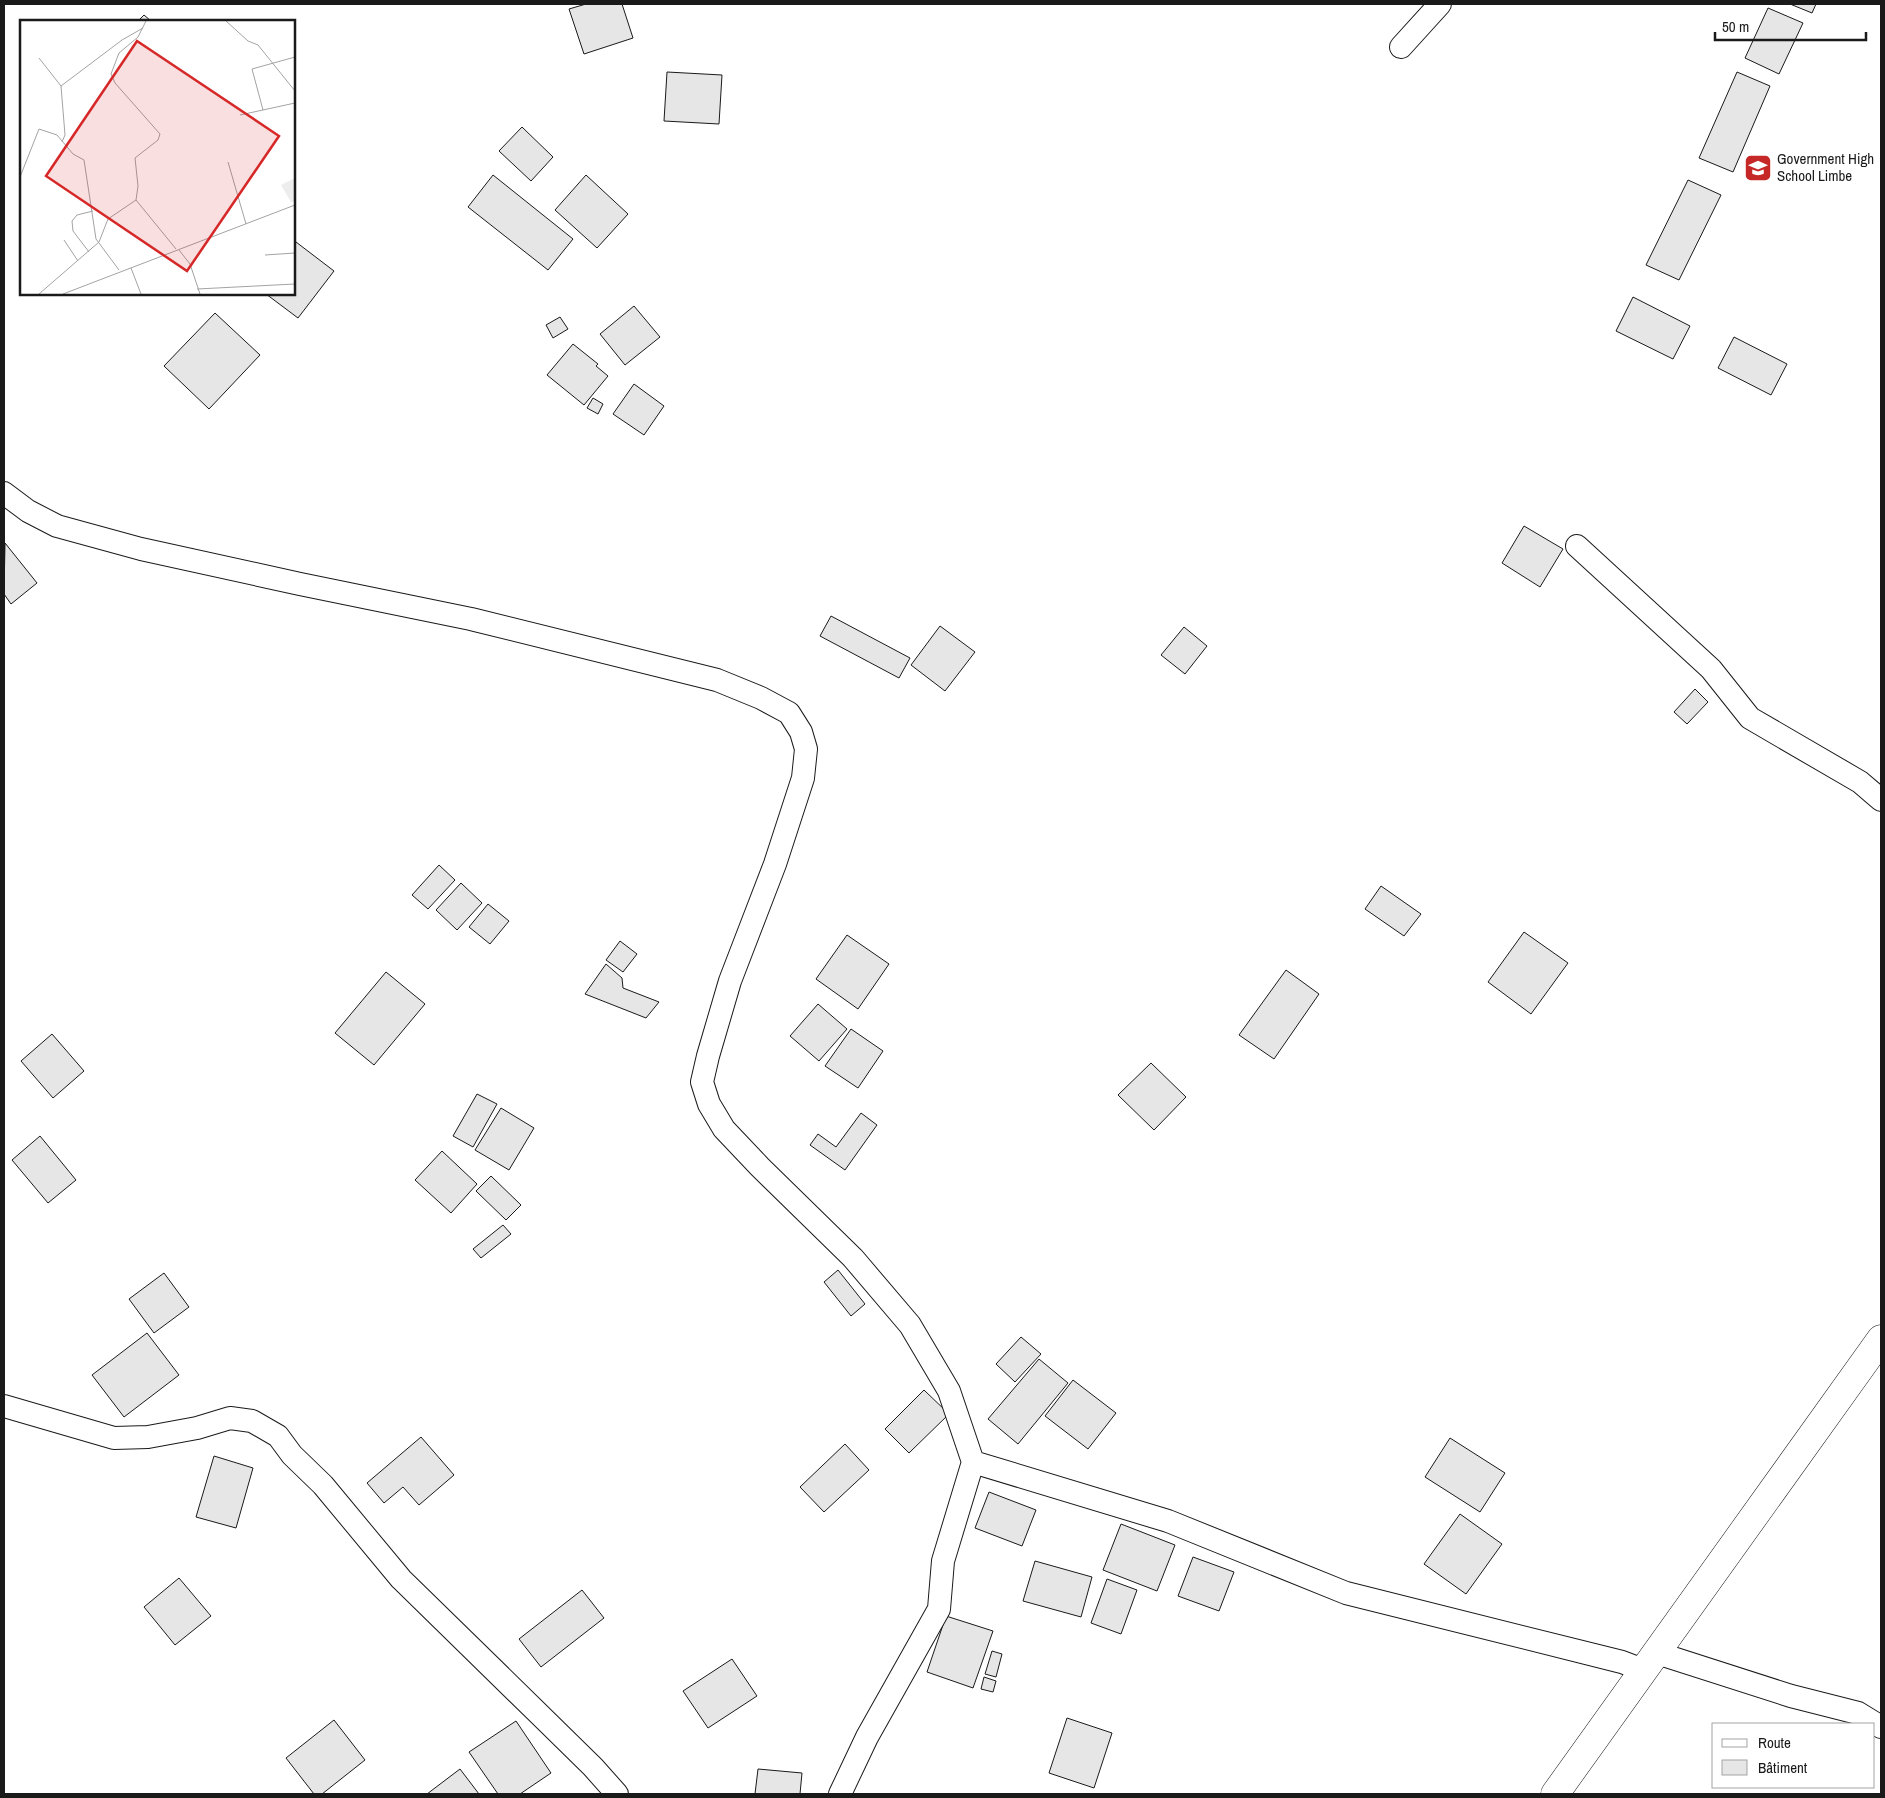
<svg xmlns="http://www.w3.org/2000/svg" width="1885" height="1798" font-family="'Archivo Narrow',sans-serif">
	<rect width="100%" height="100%" fill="#fff"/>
	<path fill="#e6e6e6" stroke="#1a1a1a" d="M586,4H622L633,38L584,54L569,9Z
		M1790,4H1816L1812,13Z
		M1768,8L1803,23L1779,74L1745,58Z
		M144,15L151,21H138Z
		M667,72L722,75L719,124L664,121Z
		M1737,72L1770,86L1733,172L1699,158Z
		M522,127L553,157L531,181L499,151Z
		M493,175L573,239L548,270L468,207Z
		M586,175L628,214L597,248L555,210Z
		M1688,180L1721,195L1679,280L1646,265Z
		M296,242L334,271L298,318L266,294H294V245Z
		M1633,297L1690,326L1673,359L1616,331Z
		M634,306L660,337L625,365L600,334Z
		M215,313L260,355L209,409L164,366Z
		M560,317L568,329L553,338L546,325Z
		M1734,337L1787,364L1771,395L1718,368Z
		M573,344L598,364L596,366L608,376L584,405L547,375Z
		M634,384L664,406L644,435L613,414Z
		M593,398L603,404L598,414L587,408Z
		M1524,526L1563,549L1540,587L1502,563Z
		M5,543L37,583L11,604L4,594Z
		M831,616L910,658L899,678L820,636Z
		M940,626L975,652L945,691L911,665Z
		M1184,627L1207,646L1185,674L1161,655Z
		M1695,689L1708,702L1687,724L1674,712Z
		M439,865L455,880L428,909L412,895Z
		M461,883L482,903L457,930L436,910Z
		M1381,886L1421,914L1404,936L1365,909Z
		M488,904L509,921L490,944L469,927Z
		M1524,932L1568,963L1531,1014L1488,982Z
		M847,935L889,964L858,1009L816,979Z
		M620,941L637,954L623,972L606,960Z
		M606,964L622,978L623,988L659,1002L646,1018L585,994Z
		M1286,970L1319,994L1274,1059L1239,1035Z
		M386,972L425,1004L374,1065L335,1033Z
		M818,1004L847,1029L819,1061L790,1036Z
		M851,1029L883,1051L858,1088L825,1066Z
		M52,1034L84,1071L53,1098L21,1061Z
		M1151,1063L1186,1097L1154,1130L1118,1095Z
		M477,1094L497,1104L473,1147L453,1136Z
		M501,1108L534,1128L509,1170L475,1150Z
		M861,1113L877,1125L845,1170L810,1145L818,1134L836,1147Z
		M40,1136L76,1180L48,1203L12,1160Z
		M442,1151L477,1184L451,1213L415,1180Z
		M491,1176L521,1205L506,1220L476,1191Z
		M503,1225L511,1234L481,1258L473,1249Z
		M838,1270L865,1304L851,1316L824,1282Z
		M164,1273L189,1307L154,1333L129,1299Z
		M147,1333L179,1375L124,1417L92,1375Z
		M1021,1337L1041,1354L1015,1382L996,1364Z
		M1039,1359L1068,1383L1018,1444L988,1419Z
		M1073,1380L1116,1413L1088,1449L1045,1416Z
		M924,1390L949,1414L909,1453L885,1429Z
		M421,1437L454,1475L419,1505L403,1487L384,1503L367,1483Z
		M1450,1438L1505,1473L1480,1512L1425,1477Z
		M845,1444L869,1470L824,1512L800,1487Z
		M214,1456L253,1468L236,1528L196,1517Z
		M989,1492L1036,1510L1022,1546L975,1528Z
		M1460,1514L1502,1544L1466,1594L1424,1564Z
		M1121,1524L1175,1545L1157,1591L1103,1570Z
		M1193,1557L1234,1572L1219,1611L1178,1596Z
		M1035,1561L1092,1577L1081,1617L1023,1601Z
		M179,1578L211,1616L175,1645L144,1607Z
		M1107,1579L1137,1590L1121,1634L1091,1623Z
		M582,1590L604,1618L541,1667L519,1639Z
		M946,1616L993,1631L973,1688L927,1672Z
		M992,1651L1002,1654L996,1677L985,1674Z
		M732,1659L757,1696L708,1728L683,1691Z
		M984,1677L996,1681L993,1692L981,1689Z
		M1067,1718L1112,1733L1094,1788L1049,1773Z
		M334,1720L365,1760L322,1794H314L286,1758Z
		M516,1721L551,1773L520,1794H498L469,1752Z
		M460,1769L479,1794H427Z
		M758,1769L802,1773L800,1794H755Z"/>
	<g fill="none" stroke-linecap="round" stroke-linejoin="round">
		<g stroke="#1a1a1a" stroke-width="24">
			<path id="minor" d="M1401,47L1440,4
				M4,493L28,511L57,526L141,549L300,584L471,619L717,680L761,698L789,713L801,732L806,749L803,778L775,864L730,981L708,1056L702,1082L709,1104L724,1129L760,1167L853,1258L910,1325L949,1391L973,1462L943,1561L939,1609L867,1737L840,1794
				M1577,546L1711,669L1750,718L1860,782L1881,800
				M4,1406L114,1438L148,1437L197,1428L230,1418L252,1421L278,1436L292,1455L323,1485L401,1579L539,1714L593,1767L617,1794
				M973,1462L1168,1521L1346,1593L1622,1662L1643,1670
				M1657,1653L1791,1696L1858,1713L1881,1727"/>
		</g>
		<g stroke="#1a1a1a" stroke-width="29">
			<path id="major" d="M1555,1794L1881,1339"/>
		</g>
		<use href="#minor" stroke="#fff" stroke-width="22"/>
		<use href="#major" stroke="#fff" stroke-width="28"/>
	</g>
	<defs>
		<g id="school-square" transform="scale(1.4375)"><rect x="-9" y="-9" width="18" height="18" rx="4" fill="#c62828" stroke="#fff"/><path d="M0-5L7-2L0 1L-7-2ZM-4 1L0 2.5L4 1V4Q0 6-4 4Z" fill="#fff"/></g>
	</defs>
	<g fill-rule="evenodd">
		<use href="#school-square" x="1758" y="168"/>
	</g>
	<g text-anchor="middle" stroke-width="4" stroke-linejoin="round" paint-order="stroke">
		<g font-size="15" fill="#1a1a1a" stroke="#fff" text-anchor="start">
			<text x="1777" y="164">Government High<tspan x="1777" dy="17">School Limbe</tspan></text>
		</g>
	</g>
	<g transform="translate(20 20)">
		<rect width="275" height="275" fill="#fff"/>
		<path d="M275,158V181L271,182L261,165Z" fill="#ededed"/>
		<path fill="none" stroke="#a3a3a3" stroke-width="1" d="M206,1L228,21L238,25L275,71M19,38L41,66L45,115L42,122M41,66L102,20L123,8M243,90L232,49L275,37M220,95L275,83M208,142L226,204M0,157L19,109L37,115L53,134L64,140L76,219L99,250M116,180L156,229M44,220L58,241M159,230L170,244L180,274M69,232L53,211L52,201L57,195L73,191M245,235L275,233M111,248L121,274M177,269L275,264M19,274L79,222L88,199L116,180L118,166L115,138L138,120L140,114L95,63L91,54L99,33L118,17L126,1M43,274L275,185"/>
		<path fill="#d62828" fill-opacity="0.15" stroke="#d62828" stroke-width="2.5" d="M117,21L259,116L167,251L26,156Z"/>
		<rect width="275" height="275" fill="none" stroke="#1a1a1a" stroke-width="2.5"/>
	</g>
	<rect width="1885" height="1798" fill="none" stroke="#1a1a1a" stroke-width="10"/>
	<rect x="1712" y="1723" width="162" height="65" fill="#ffffff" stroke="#a3a3a3"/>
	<rect x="1722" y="1739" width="25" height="8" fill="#ffffff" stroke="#a3a3a3"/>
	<text x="1758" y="1748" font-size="15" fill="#1a1a1a">Route</text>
	<rect x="1722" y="1760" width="25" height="15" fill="#e6e6e6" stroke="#a3a3a3"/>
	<text x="1758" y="1773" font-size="15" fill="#1a1a1a">Bâtiment</text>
	<path d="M1715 32v8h151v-8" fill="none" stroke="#1a1a1a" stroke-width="2.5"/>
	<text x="1722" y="32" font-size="15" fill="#1a1a1a" stroke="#ffffff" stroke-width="4" paint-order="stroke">50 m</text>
</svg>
